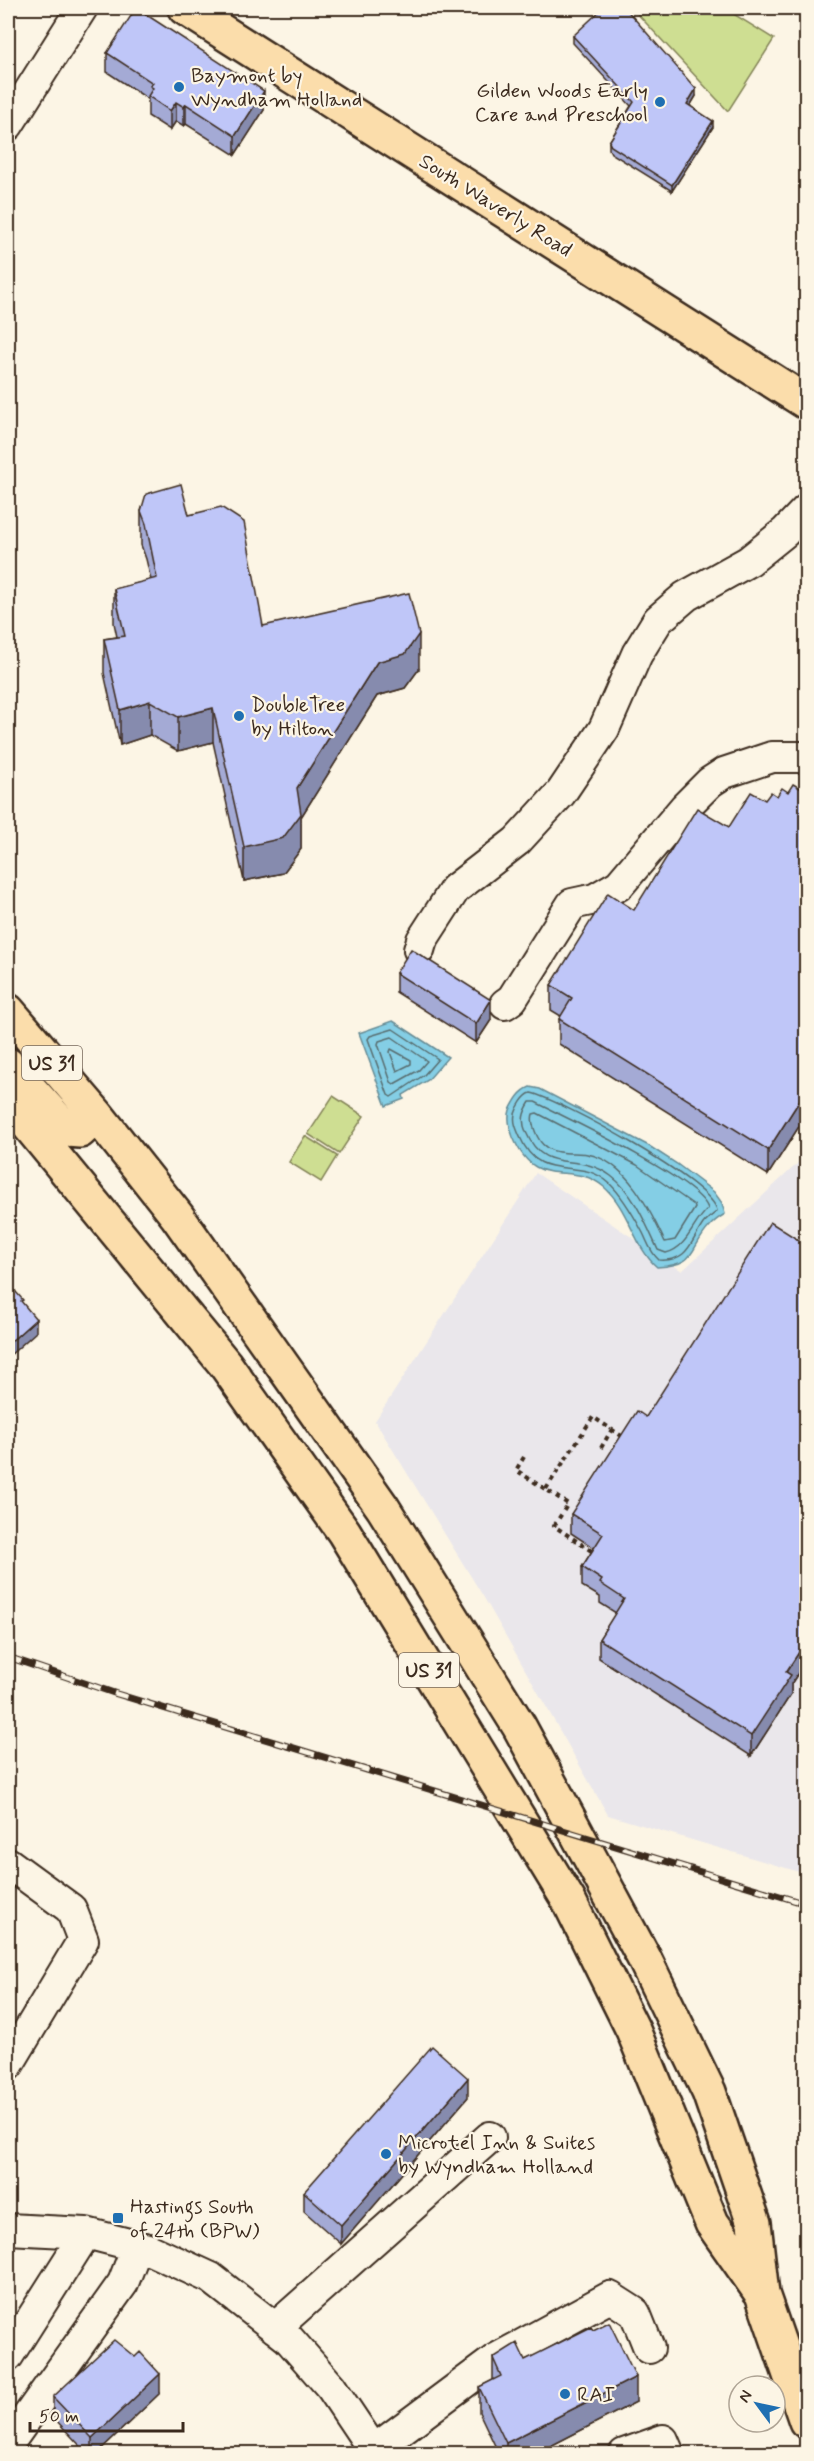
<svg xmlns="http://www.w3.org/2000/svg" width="814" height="2461" font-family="Mynerve,sans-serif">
	<rect width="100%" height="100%" fill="#fcf5e5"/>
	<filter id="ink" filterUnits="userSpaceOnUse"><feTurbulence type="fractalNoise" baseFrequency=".0167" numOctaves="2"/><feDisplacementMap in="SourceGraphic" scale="12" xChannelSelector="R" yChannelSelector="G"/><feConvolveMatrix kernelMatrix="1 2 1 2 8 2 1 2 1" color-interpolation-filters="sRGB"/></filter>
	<g filter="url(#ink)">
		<path fill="#eae7eb" d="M806,1149V1874L608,1815L483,1596L375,1421L536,1173L682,1271L797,1164Z"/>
		<path fill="#cede92" stroke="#848458" stroke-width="1.5" d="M632,8H724L774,39L728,111Z
			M333,1096L364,1116L339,1154L308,1134Z
			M305,1136L337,1156L321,1182L289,1162Z"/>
		<path fill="#84cee5" stroke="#678c95" stroke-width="1.5" d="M393,1021L448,1057L428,1080L403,1095L404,1099L386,1106L359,1033Z
			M530,1087L540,1089L649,1146L677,1164L714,1192L722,1203L725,1214C720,1217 714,1221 710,1226C688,1249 699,1265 657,1267C634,1247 629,1209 604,1187C570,1158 537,1194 513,1137C510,1129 507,1119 510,1110C515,1100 520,1091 530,1087Z"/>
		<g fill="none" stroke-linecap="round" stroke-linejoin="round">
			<path stroke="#586c6e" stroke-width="1.5" d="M393,1029L438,1059L424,1075L391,1097L388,1095L368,1039L370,1036Z
				M392,1037L427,1061L419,1070L394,1084L391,1082L378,1044L379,1041Z
				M391,1049L411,1060V1064L397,1071L390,1052Z
				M531,1093C561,1100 715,1184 717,1211C713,1215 707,1219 703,1224C690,1243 688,1262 659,1260C650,1252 648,1243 643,1233C634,1216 623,1196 609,1183C577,1154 541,1186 520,1137C517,1130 513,1122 515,1114C517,1107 524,1095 531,1093Z
				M530,1102H535C565,1117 702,1182 708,1209C692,1223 688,1248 666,1253L658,1250C646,1224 634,1193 611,1176C577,1150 545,1177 526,1132C521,1120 523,1113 530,1102Z
				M537,1113L637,1165L694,1205L695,1208L675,1240L665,1242C650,1210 627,1161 587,1154C575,1152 556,1155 546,1147C538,1142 530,1123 533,1114Z"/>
			<g stroke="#3b2a1e" stroke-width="34">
				<path id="minor" d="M8,125L82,8
					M419,950L422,940L455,889L517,841L561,793L604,729L637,654L658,620L686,596L749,561L785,532L806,510
					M505,1004L512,999L572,904L595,899L619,885L685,807L710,782L724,773L772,757H806
					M8,1863L71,1909L83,1940L8,2065
					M8,2229L86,2233L148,2249L211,2278L288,2338L331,2387L376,2454
					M275,2328L490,2137
					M8,2356L86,2233
					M8,2444L123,2283L137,2247
					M374,2450L496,2359L610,2297L635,2313L649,2348
					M624,2454L663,2440L669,2454"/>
			</g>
			<g stroke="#3b2a1e" stroke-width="38">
				<path id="major" d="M185,8L806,402"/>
			</g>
			<g stroke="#3b2a1e" stroke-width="38">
				<path id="highway" d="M8,1011L97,1115L177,1216L383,1508L519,1726L644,1958L709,2092L754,2223L762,2294L806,2421
					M8,1065L67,1130L80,1131L97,1115
					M8,1100L225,1364L344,1532L569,1901L633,2030L712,2223L759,2290"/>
			</g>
			<path stroke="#3b2a1e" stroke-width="4" stroke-dasharray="4.5 4.5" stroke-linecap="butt" d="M601,1448L612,1429
				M524,1457L516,1470L568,1504L554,1526L596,1554
				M546,1489L593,1417L623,1437"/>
			<use href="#minor" stroke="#fcf5e5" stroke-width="30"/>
			<use href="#major" stroke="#fbddab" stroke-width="33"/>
			<use href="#highway" stroke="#fbddab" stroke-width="33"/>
			<g stroke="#3b2a1e" stroke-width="7">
				<path id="rail" d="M8,1657L117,1694L806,1904"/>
			</g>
			<use href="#rail" stroke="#fcf5e5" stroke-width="4.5" stroke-dasharray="14" stroke-linecap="butt"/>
		</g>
		<path fill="#a4aad5" stroke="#3b2a1e" stroke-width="1.5" d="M573,36L696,96L690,106L713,127L672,191L611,153L609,149V142L631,106L573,43Z
			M107,53L264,110L235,155L186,124L184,126L176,121L170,130L148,116V99L107,72Z
			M141,511L189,515L263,626L419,669L405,688L377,696L301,817V849L283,873L244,881L213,742L178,751L150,735L120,745L104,673V639L117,637L114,623V589L151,580L146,559L141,545Z
			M788,792H807V1114L768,1175L559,1044V1019L561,1016L551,1010V985L634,910L729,827L765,800Z
			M396,973L491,1020L476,1043L396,992Z
			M807,1236V1659L791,1684V1694L751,1756L599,1658V1639L616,1613L600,1603V1597L582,1586V1567L594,1548L571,1533V1514L646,1417L803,1243Z
			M468,2097L341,2244L304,2211V2192Z
			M593,2330L636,2402L535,2454H499L479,2412V2387L493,2380V2358L525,2360Z
			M135,2357L160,2393L96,2454H88L53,2417V2397Z"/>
		<path fill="#868bae" stroke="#3b2a1e" stroke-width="1.5" d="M696,89V96L687,111V104Z
			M264,91V110L235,155V136Z
			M176,102V121L170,130V111Z
			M186,104V124L184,126V107Z
			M713,121V127L672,191V185Z
			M419,634V669L405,688L377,696L301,817V849L283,873L244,881V847L297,788L377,662Z
			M150,701V735L120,745V710Z
			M213,708V742L178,751V717Z
			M491,1000V1020L476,1043V1024Z
			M807,1089V1114L768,1175V1150Z
			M36,1319V1332L8,1357V1344Z
			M807,1640V1659L791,1684V1694L751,1756V1736L786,1672Z
			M468,2078V2097L341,2244V2225Z
			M160,2374V2393L96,2454H92V2438Z
			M636,2377V2402L535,2454H506V2443Z"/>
		<path fill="#bfc6f8" stroke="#3b2a1e" stroke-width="1.5" d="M136,8L264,91L235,136L186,104L184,107L176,102L170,111L148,96L153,88L150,86L153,83L107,53Z
			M603,8H625L696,89L687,104L713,121L672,185L611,146L609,142L634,102L573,36Z
			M181,484L189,515L221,507L244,522L263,626L409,593L419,634L405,654L377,662L297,788L301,814L283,838L244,847L213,708L178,717L150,701L120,710L104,639L125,636L114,589L157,578L146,524L141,511L146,494Z
			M793,784L807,792V1089L768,1150L559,1019L572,998L551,985L608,893L634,910L697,808L729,827L751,792L765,800L771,792L777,796L782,788L788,792Z
			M411,949L491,1000L476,1024L396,973Z
			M770,1222L803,1243L807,1236V1640L786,1672L791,1675L751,1736L599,1639L624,1599L600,1583L602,1580L582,1567L603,1534L571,1514L637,1411L646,1417Z
			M8,1283L23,1300L21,1301L36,1319L8,1344Z
			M432,2046L468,2078L341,2225L304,2192Z
			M609,2322L636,2377L506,2443L479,2387L501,2376L493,2358L517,2343L525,2360L591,2327L593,2330Z
			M114,2340L135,2357L140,2352L160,2374L92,2438L53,2397Z"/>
	</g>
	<g fill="#1f6fb2" stroke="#fcf5e5" stroke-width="2">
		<circle cx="179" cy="87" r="6"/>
		<circle cx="660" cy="102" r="6"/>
		<circle cx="239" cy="716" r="6"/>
		<circle cx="386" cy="2154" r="6"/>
		<rect x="112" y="2212" width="12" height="12" rx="3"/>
		<circle cx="565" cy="2394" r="6"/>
	</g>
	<g text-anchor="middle" stroke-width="4.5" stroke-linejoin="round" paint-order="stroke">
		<g fill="#fcf5e5" stroke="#75675a" stroke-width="1.5">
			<rect x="22" y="1046" width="60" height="34" rx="4.5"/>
			<rect x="399" y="1653" width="60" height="34" rx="4.5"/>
		</g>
		<g font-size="20" font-weight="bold" fill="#3b2a1e">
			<text x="52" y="1070">US 31</text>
			<text x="429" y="1677">US 31</text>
		</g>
		<g font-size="21" fill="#3b2a1e" stroke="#fcf5e5" text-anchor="start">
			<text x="191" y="82">Baymont by<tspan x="191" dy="24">Wyndham Holland</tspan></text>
			<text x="648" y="97" text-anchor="end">Gilden Woods Early<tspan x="648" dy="24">Care and Preschool</tspan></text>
			<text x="251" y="711">DoubleTree<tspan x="251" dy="24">by Hilton</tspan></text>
			<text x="398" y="2149">Microtel Inn &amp; Suites<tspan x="398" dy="24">by Wyndham Holland</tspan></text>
			<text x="130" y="2213">Hastings South<tspan x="130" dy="24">of 24th (BPW)</tspan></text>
			<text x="577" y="2401">RAI</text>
		</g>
		<g font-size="21" fill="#3b2a1e" stroke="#fcf5e5">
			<text transform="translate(496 205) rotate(32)" y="7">South Waverly Road</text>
		</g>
	</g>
	<rect width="814" height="2461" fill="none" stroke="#fcf5e5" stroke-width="30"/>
	<rect x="15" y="15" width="784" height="2431" fill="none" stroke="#3b2a1e" stroke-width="2" filter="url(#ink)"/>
	<g transform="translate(757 2404) rotate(303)"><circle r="28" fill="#fcf5e5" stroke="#afa495" stroke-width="1.5"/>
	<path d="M0-4.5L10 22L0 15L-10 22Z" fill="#1f6fb2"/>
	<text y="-9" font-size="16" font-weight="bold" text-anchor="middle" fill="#3b2a1e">N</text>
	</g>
	<path d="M30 2422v9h153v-9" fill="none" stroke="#3b2a1e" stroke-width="3"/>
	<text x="39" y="2422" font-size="18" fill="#3b2a1e" stroke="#fcf5e5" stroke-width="4.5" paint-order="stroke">50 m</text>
</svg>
